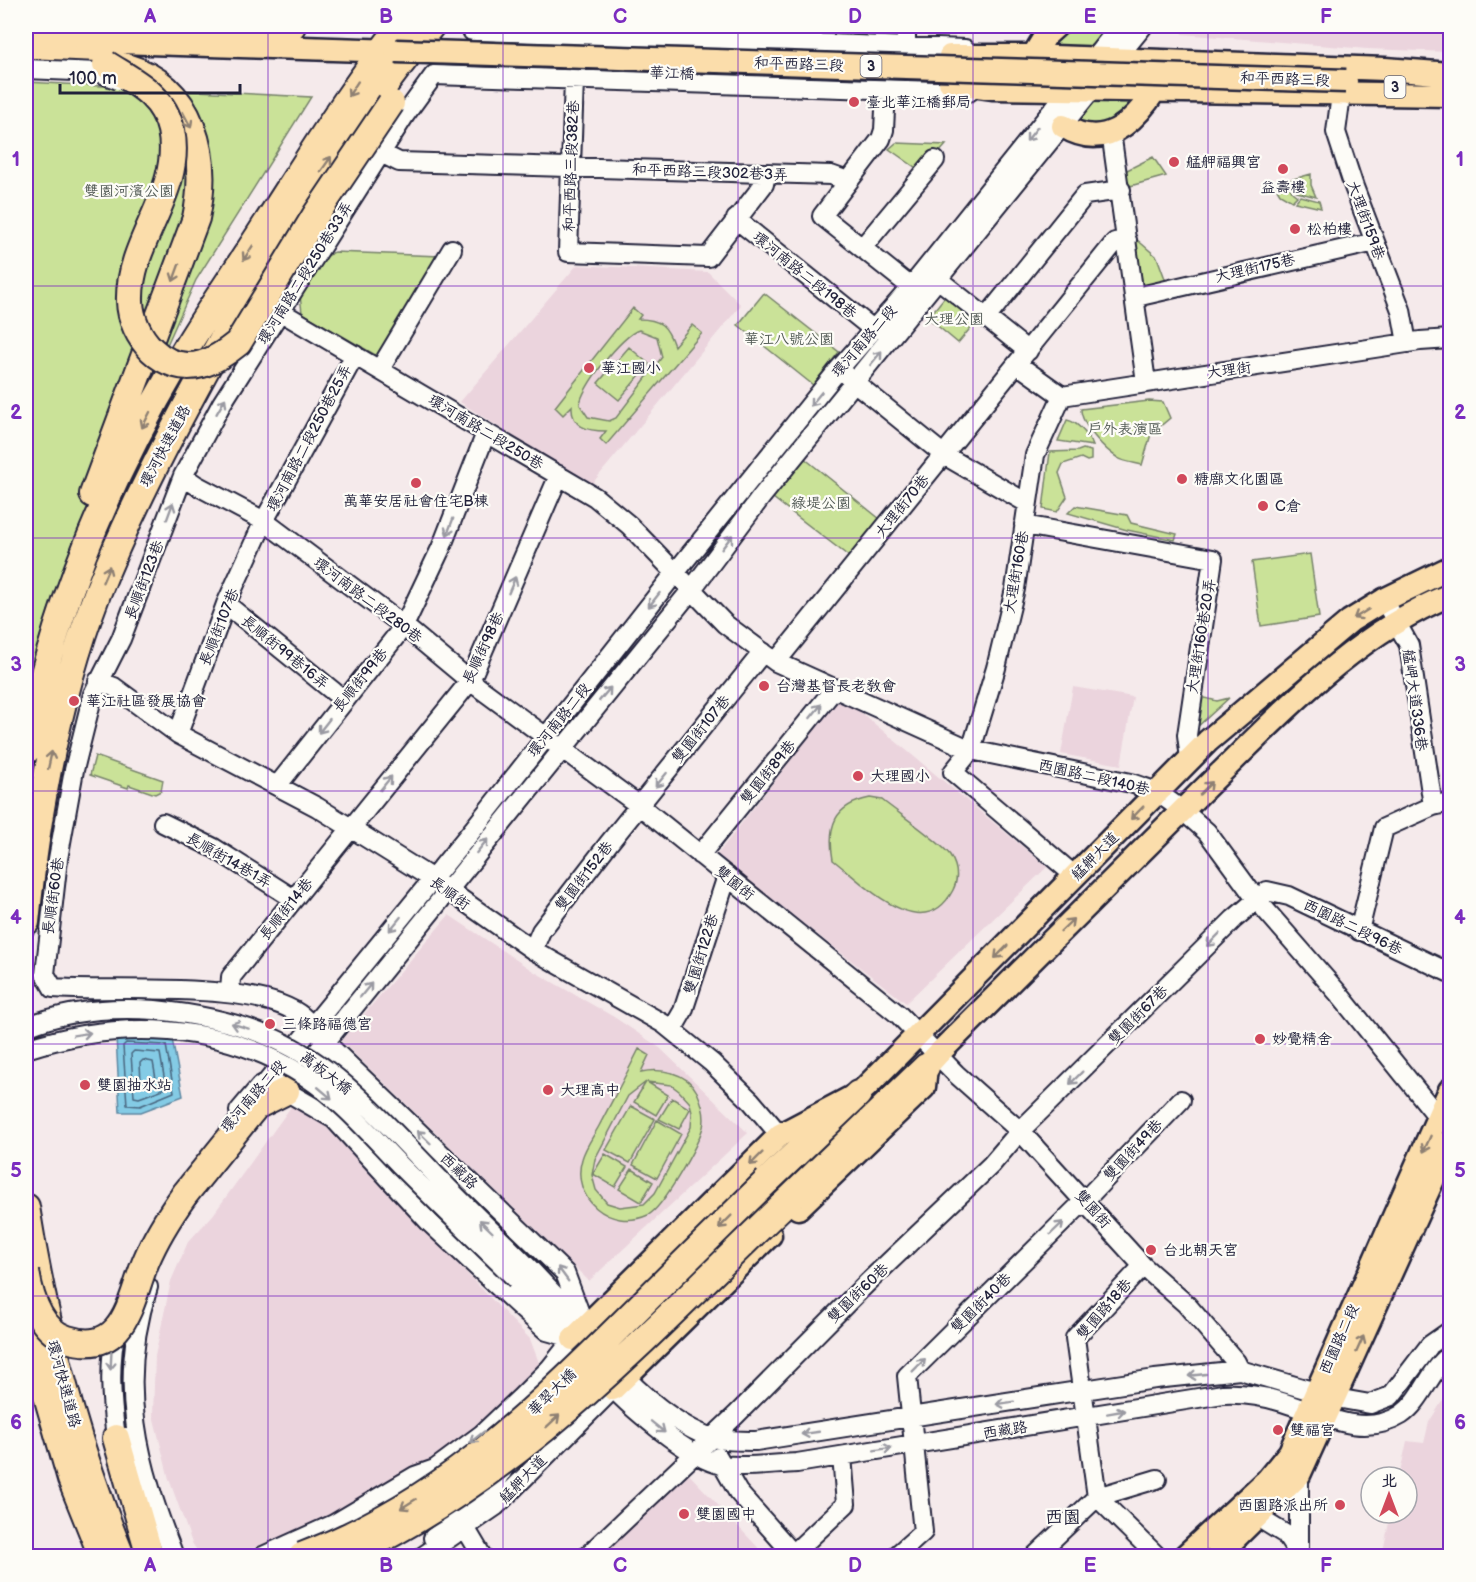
<svg xmlns="http://www.w3.org/2000/svg" width="1476" height="1582" font-family="'Balsamiq Sans','LXGW WenKai TC',sans-serif">
	<rect width="100%" height="100%" fill="#f5eaeb"/>
	<filter id="ink" filterUnits="userSpaceOnUse"><feTurbulence type="fractalNoise" baseFrequency=".0167" numOctaves="2"/><feDisplacementMap in="SourceGraphic" scale="12" xChannelSelector="R" yChannelSelector="G"/><feConvolveMatrix kernelMatrix="1 2 1 2 8 2 1 2 1" color-interpolation-filters="sRGB"/></filter>
	<g filter="url(#ink)">
		<path fill="#ebd4dd" d="M1183,26H1450V52L1367,49L1182,34Z
			M577,265L708,272L741,305L590,486L460,402Z
			M1073,687L1133,697L1121,765L1061,754Z
			M841,696L1047,867L906,1003L716,856Z
			M449,915L533,971L614,1017L660,1048L748,1133L589,1281L341,1041Z
			M293,1104L319,1120L530,1339L541,1368L475,1431L438,1461L414,1465L335,1512L239,1556H201L192,1543L169,1479L153,1415L155,1356L171,1281L188,1242L213,1215Z
			M1450,1389V1556H1382L1391,1513H1407V1477H1399L1407,1441L1424,1443L1429,1422Z
			M686,1471L766,1556H599Z"/>
		<path fill="#cae298" stroke="#76826a" stroke-width="1.5" fill-rule="evenodd" d="M1065,26H1107L1089,48H1047Z
			M26,82L311,97L196,280L48,611L26,722Z
			M1098,98L1134,99L1138,105L1113,127L1077,123Z
			M896,143L946,145L922,172L889,149Z
			M1153,157L1166,176L1123,188L1121,173Z
			M1311,174V185L1316,197L1297,192L1290,180Z
			M1287,181L1292,192L1297,196L1292,201L1280,194L1274,184Z
			M1300,196L1319,201L1321,208L1295,202Z
			M1135,238L1157,257L1167,284L1143,287Z
			M334,252L440,256L379,357L302,313L300,295L324,258Z
			M764,293L839,352L813,385L738,325Z
			M947,294L978,319L958,343L928,318Z
			M633,308L641,315L638,319C661,319 667,326 674,346L692,325L702,333L606,445L600,439L606,431C587,431 571,427 572,406L563,415L555,407ZM639,330L657,337L662,357L616,418L609,421L588,417L580,405C580,389 623,334 639,330Z
			M629,347L649,364L619,400L598,383Z
			M1149,401L1163,402L1170,418L1151,434L1142,465C1135,463 1124,462 1118,458C1105,450 1081,425 1081,409Z
			M1067,420C1078,422 1089,436 1093,446L1058,441Z
			M1083,449L1091,451V460L1087,461L1081,458L1063,464L1059,473L1067,497L1057,512L1043,509L1050,452L1078,451Z
			M804,458L885,523L855,561L773,498L770,501Z
			M1075,506L1127,515L1131,523L1177,534L1175,540L1127,530L1068,513Z
			M1310,554L1319,617L1261,626L1252,562Z
			M1201,693L1205,698L1217,701L1229,698L1196,728Z
			M95,756L163,780L161,791L155,794L129,785L128,788L90,775Z
			M870,798L882,800C898,813 940,841 950,855C957,866 959,878 953,890C923,948 863,883 833,860C827,826 834,805 870,798Z
			M639,1049L649,1055L641,1072C660,1068 687,1072 697,1092C702,1103 706,1115 703,1127C698,1145 663,1208 648,1215C610,1232 570,1198 582,1159C585,1148 593,1137 599,1126C612,1101 626,1075 639,1049ZM646,1082L634,1102L656,1115L668,1095L647,1082L671,1085L679,1091L690,1103L692,1113L691,1127L655,1193L644,1204L620,1207L607,1203L596,1190L592,1175L595,1159L628,1096Z
			M908,1059L912,1064L736,1234L731,1230Z
			M672,1098L690,1109L679,1129L659,1119Z
			M631,1106L655,1119L630,1163L606,1150Z
			M657,1120L681,1134L657,1178L633,1165Z
			M605,1154L627,1167L615,1187L593,1174Z
			M632,1169L653,1182L641,1202L619,1189Z"/>
		<path fill="#84cbe5" stroke="#5d87a1" stroke-width="1.5" d="M116,1036L172,1039L183,1096L141,1112H120Z"/>
		<g fill="none" stroke-linecap="round" stroke-linejoin="round">
			<path stroke="#49667f" stroke-width="1.5" d="M126,1043L166,1045L174,1092L140,1106L127,1105L123,1046Z
				M134,1051L160,1053L166,1088L139,1098L134,1097L131,1054Z
				M143,1060L153,1062L156,1079L144,1086L141,1083L140,1063Z"/>
			<g stroke="#22223b" stroke-width="22">
				<path id="minor" d="M906,26V47
					M472,31L965,49
					M577,74L574,80L568,252L708,257L764,184L766,174
					M434,75L405,115L222,403L183,476L121,639L93,694L74,770L58,859L45,974L53,988C113,993 258,979 303,1017C312,1024 318,1033 325,1042L565,1273L585,1327
					M434,75L969,92
					M886,90L884,130L881,139L822,216L911,287
					M1341,95L1336,132L1354,187L1401,310L1407,343
					M1111,132L1146,382
					M381,153L399,162L831,175L848,181
					M736,219L874,330
					M862,248L935,160
					M939,280L1028,351
					M1136,297L1375,242
					M281,312L595,497L629,525L725,624L776,662L971,750L1131,783L1157,792L1182,810L1207,832L1256,899L1338,993L1438,1117L1450,1124
					M986,318L1085,195L1121,190
					M1017,364L1062,396L1420,341L1450,339
					M380,369L452,249
					M848,377L944,455L1027,503
					M1062,396L1035,455L1015,589L996,668L971,750L953,772L1075,876
					M183,476L196,485L264,521L404,626L470,681L640,806L899,1015L956,1074L1020,1131L1143,1266L1186,1304L1236,1362L1240,1370
					M1024,525L1213,559L1187,735L1190,759
					M1384,600L1409,645L1433,806
					M226,604L344,700
					M776,662L1115,242L1127,240
					M98,681L114,687L178,734L317,807L431,878L533,950L664,1024L712,1063L751,1101L780,1135
					M178,734L226,604L264,521L355,355
					M277,786L404,626L441,548L486,433
					M163,823L214,848L294,899
					M700,855L835,688
					M1359,931L1384,828L1433,806L1450,802
					M533,950L541,931L609,843L763,652
					M230,993L231,977L470,681L559,475
					M672,1030L683,1011L727,876
					M302,1071L692,589L762,496L1143,26
					M277,1086L334,1119L430,1223L521,1308L547,1331L572,1338
					M239,1111L260,1086L267,1082L475,827L675,573L839,369L911,287L1120,26
					M1143,1266L1075,1338L1097,1497L1157,1556
					M528,1267L584,1326
					M516,1279L580,1347
					M148,1287C116,1385 138,1464 174,1556
					M117,1324C108,1364 111,1399 116,1438L126,1437
					M618,1368C637,1393 680,1427 710,1437C723,1442 742,1440 756,1441L1155,1379L1240,1370L1336,1398L1370,1404L1391,1396L1430,1345L1450,1331
					M605,1379C625,1404 691,1460 723,1465C747,1468 773,1464 797,1463L1223,1394C1244,1393 1263,1396 1282,1402C1321,1414 1362,1439 1401,1415C1423,1400 1429,1371 1450,1355
					M516,1408L520,1398L550,1368L573,1339
					M718,1457L738,1492L795,1556
					M1299,1475V1556
					M1246,1510L1285,1534L1299,1555
					M466,1529L482,1556
					M433,1538L489,1495L508,1461
					M793,1554L846,1504L842,1456
					M263,1556L334,1524L415,1476L435,1469L482,1434L520,1398
					M423,1556L496,1506L613,1389
					M587,1556L736,1415L867,1283L991,1165L1020,1131L1234,919L1267,891L1289,896L1450,973
					M896,1556L923,1532L907,1376L1085,1200L1181,1100
					M1035,1556L1097,1497L1157,1479"/>
			</g>
			<g stroke="#22223b" stroke-width="27">
				<path id="major" d="M26,39L396,51
					M950,56H1026L1385,69L1450,74
					M1033,56L1046,35L1056,26
					M950,82L992,88L1450,95
					M1063,126C1104,151 1133,124 1155,90
					M798,1208L924,1087L926,1067L937,1055C1025,968 1112,880 1200,793C1276,720 1351,635 1450,595
					M573,1339L780,1135L858,1094L866,1087L1208,741L1350,621L1384,600L1450,568
					M613,1389L770,1235
					M1185,1556L1268,1479L1290,1452L1450,1090
					M1217,1556L1299,1475L1450,1142"/>
			</g>
			<g stroke="#22223b" stroke-width="30">
				<path id="highway" d="M141,26H292
					M26,59C58,60 95,58 126,67C194,87 209,157 196,218L93,494
					M26,751C52,615 107,482 177,363C204,317 235,273 263,229C308,160 350,90 401,26
					M26,922C37,811 57,699 97,594C129,513 169,437 211,360C276,239 344,132 431,26
					M767,1181L858,1094
					M185,1194L256,1106L286,1091
					M26,1207C45,1327 75,1444 121,1556
					M781,1207L926,1067
					M26,1323L71,1479L102,1556
					M116,1438L150,1556"/>
			</g>
			<use href="#minor" stroke="#fdfcf7" stroke-width="18"/>
			<use href="#major" stroke="#fbddab" stroke-width="22"/>
			<use href="#highway" stroke="#fbddab" stroke-width="26"/>
			<g stroke="#22223b" stroke-width="22" stroke-linecap="butt">
				<path id="minor-bridge" d="M26,69L98,72L118,80
					M26,1027C67,1010 111,1007 155,1010C196,1014 237,1022 275,1039C336,1066 382,1120 428,1167C460,1201 495,1234 528,1267
					M26,1049C119,1019 221,1022 306,1077C341,1100 370,1134 399,1164C438,1203 477,1241 516,1279"/>
			</g>
			<g stroke="#22223b" stroke-width="27" stroke-linecap="butt">
				<path id="major-bridge" d="M396,51L1346,81"/>
			</g>
			<g stroke="#22223b" stroke-width="30" stroke-linecap="butt">
				<path id="highway-bridge" d="M106,64C134,82 163,94 171,130C184,192 128,240 130,301C131,337 164,375 202,364C216,360 227,352 238,343L317,213L391,103
					M26,1272C30,1297 39,1330 67,1339C126,1357 130,1299 146,1261C156,1237 170,1215 185,1194
					M302,1556C434,1506 523,1422 621,1325C669,1277 718,1229 767,1181
					M347,1556C518,1478 647,1335 781,1207"/>
			</g>
			<use href="#minor-bridge" stroke="#fdfcf7" stroke-width="18"/>
			<use href="#major-bridge" stroke="#fbddab" stroke-width="22"/>
			<use href="#highway-bridge" stroke="#fbddab" stroke-width="26"/>
		</g>
		<defs><path id="oneway-shaft" d="M-6 0H5M1.5-3L5.5 0L1.5 3" fill="none" stroke-width="1.6" stroke-linecap="round" stroke-linejoin="round" transform="scale(1.5)"/></defs>
		<g stroke="#8e8073">
			<use href="#oneway-shaft" transform="translate(353 89) rotate(123)"/>
			<use href="#oneway-shaft" transform="translate(187 120) rotate(62)"/>
			<use href="#oneway-shaft" transform="translate(326 164) rotate(-55)"/>
			<use href="#oneway-shaft" transform="translate(248 253) rotate(123)"/>
			<use href="#oneway-shaft" transform="translate(176 273) rotate(110)"/>
			<use href="#oneway-shaft" transform="translate(146 420) rotate(117)"/>
			<use href="#oneway-shaft" transform="translate(106 574) rotate(-67)"/>
			<use href="#oneway-shaft" transform="translate(1361 614) rotate(148)"/>
			<use href="#oneway-shaft" transform="translate(50 760) rotate(-78)"/>
			<use href="#oneway-shaft" transform="translate(1206 788) rotate(-45)"/>
			<use href="#oneway-shaft" transform="translate(1137 813) rotate(134)"/>
			<use href="#oneway-shaft" transform="translate(1067 925) rotate(-44)"/>
			<use href="#oneway-shaft" transform="translate(1001 952) rotate(135)"/>
			<use href="#oneway-shaft" transform="translate(1427 1144) rotate(114)"/>
			<use href="#oneway-shaft" transform="translate(756 1159) rotate(135)"/>
			<use href="#oneway-shaft" transform="translate(725 1222) rotate(135)"/>
			<use href="#oneway-shaft" transform="translate(1360 1344) rotate(-66)"/>
			<use href="#oneway-shaft" transform="translate(553 1421) rotate(-43)"/>
			<use href="#oneway-shaft" transform="translate(408 1504) rotate(148)"/>
		</g>
		<g stroke="#9a9aa2">
			<use href="#oneway-shaft" transform="translate(1032 134) rotate(128)"/>
			<use href="#oneway-shaft" transform="translate(876 358) rotate(-51)"/>
			<use href="#oneway-shaft" transform="translate(816 399) rotate(129)"/>
			<use href="#oneway-shaft" transform="translate(221 406) rotate(-60)"/>
			<use href="#oneway-shaft" transform="translate(170 511) rotate(-70)"/>
			<use href="#oneway-shaft" transform="translate(450 527) rotate(111)"/>
			<use href="#oneway-shaft" transform="translate(727 542) rotate(-53)"/>
			<use href="#oneway-shaft" transform="translate(512 585) rotate(-67)"/>
			<use href="#oneway-shaft" transform="translate(654 600) rotate(128)"/>
			<use href="#oneway-shaft" transform="translate(605 694) rotate(-50)"/>
			<use href="#oneway-shaft" transform="translate(816 711) rotate(-51)"/>
			<use href="#oneway-shaft" transform="translate(324 726) rotate(128)"/>
			<use href="#oneway-shaft" transform="translate(661 780) rotate(129)"/>
			<use href="#oneway-shaft" transform="translate(386 783) rotate(-51)"/>
			<use href="#oneway-shaft" transform="translate(482 846) rotate(-51)"/>
			<use href="#oneway-shaft" transform="translate(395 924) rotate(129)"/>
			<use href="#oneway-shaft" transform="translate(1213 940) rotate(135)"/>
			<use href="#oneway-shaft" transform="translate(366 990) rotate(-51)"/>
			<use href="#oneway-shaft" transform="translate(240 1026) rotate(-163)"/>
			<use href="#oneway-shaft" transform="translate(82 1034) rotate(-9)"/>
			<use href="#oneway-shaft" transform="translate(1076 1078) rotate(135)"/>
			<use href="#oneway-shaft" transform="translate(325 1093) rotate(40)"/>
			<use href="#oneway-shaft" transform="translate(424 1137) rotate(-136)"/>
			<use href="#oneway-shaft" transform="translate(486 1226) rotate(-136)"/>
			<use href="#oneway-shaft" transform="translate(1057 1228) rotate(-44)"/>
			<use href="#oneway-shaft" transform="translate(563 1274) rotate(-126)"/>
			<use href="#oneway-shaft" transform="translate(111 1361) rotate(93)"/>
			<use href="#oneway-shaft" transform="translate(919 1365) rotate(-45)"/>
			<use href="#oneway-shaft" transform="translate(1197 1375) rotate(174)"/>
			<use href="#oneway-shaft" transform="translate(1005 1403) rotate(171)"/>
			<use href="#oneway-shaft" transform="translate(1116 1412) rotate(-10)"/>
			<use href="#oneway-shaft" transform="translate(658 1427) rotate(39)"/>
			<use href="#oneway-shaft" transform="translate(810 1433) rotate(172)"/>
			<use href="#oneway-shaft" transform="translate(477 1437) rotate(142)"/>
			<use href="#oneway-shaft" transform="translate(883 1449) rotate(-9)"/>
		</g>
	</g>
	<path fill="none" stroke="#7b2cbf" stroke-width="1.5" stroke-opacity="0.55" d="M268,26V1556M503,26V1556M738,26V1556M973,26V1556M1208,26V1556M26,286H1450M26,538H1450M26,791H1450M26,1044H1450M26,1296H1450"/>
	<g fill="#d1495b" stroke="#fdfcf7" stroke-width="2">
		<circle cx="854" cy="102" r="6"/>
		<circle cx="1174" cy="162" r="6"/>
		<circle cx="1283" cy="169" r="6"/>
		<circle cx="1295" cy="229" r="6"/>
		<circle cx="589" cy="368" r="6"/>
		<circle cx="1182" cy="479" r="6"/>
		<circle cx="416" cy="483" r="6"/>
		<circle cx="1263" cy="506" r="6"/>
		<circle cx="764" cy="686" r="6"/>
		<circle cx="74" cy="701" r="6"/>
		<circle cx="858" cy="776" r="6"/>
		<circle cx="270" cy="1024" r="6"/>
		<circle cx="1260" cy="1039" r="6"/>
		<circle cx="85" cy="1085" r="6"/>
		<circle cx="548" cy="1090" r="6"/>
		<circle cx="1151" cy="1250" r="6"/>
		<circle cx="1278" cy="1430" r="6"/>
		<circle cx="1340" cy="1505" r="6"/>
		<circle cx="684" cy="1514" r="6"/>
	</g>
	<g text-anchor="middle" stroke-width="4.5" stroke-linejoin="round" paint-order="stroke">
		<g fill="#fdfcf7" stroke="#646373" stroke-width="1.5">
			<rect x="860.5" y="55" width="21" height="22" rx="4.5"/>
			<rect x="1384.5" y="76" width="21" height="22" rx="4.5"/>
		</g>
		<g font-size="14" font-weight="bold" fill="#22223b">
			<text x="871" y="71">3</text>
			<text x="1395" y="92">3</text>
		</g>
		<g font-size="15" fill="#22223b" stroke="#fdfcf7">
			<text transform="translate(799 64) rotate(2)" y="5">和平西路三段</text>
			<text transform="translate(672 73) rotate(2)" y="5">華江橋</text>
			<text transform="translate(1285 79) rotate(2)" y="5">和平西路三段</text>
			<text transform="translate(571 166) rotate(-88)" y="5">和平西路三段382巷</text>
			<text transform="translate(710 172) rotate(2)" y="5">和平西路三段302巷3弄</text>
			<text transform="translate(1366 220) rotate(70)" y="5">大理街159巷</text>
			<text transform="translate(1255 268) rotate(-13)" y="5">大理街175巷</text>
			<text transform="translate(305 273) rotate(-58)" y="5">環河南路二段250巷33弄</text>
			<text transform="translate(805 275) rotate(39)" y="5">環河南路二段198巷</text>
			<text transform="translate(864 341) rotate(-49)" y="5">環河南路二段</text>
			<text transform="translate(1229 370) rotate(-8)" y="5">大理街</text>
			<text transform="translate(486 432) rotate(31)" y="5">環河南路二段250巷</text>
			<text transform="translate(309 438) rotate(-62)" y="5">環河南路二段250巷25弄</text>
			<text transform="translate(165 446) rotate(-62)" y="5">環河快速道路</text>
			<text transform="translate(902 506) rotate(-51)" y="5">大理街70巷</text>
			<text transform="translate(1016 572) rotate(-80)" y="5">大理街160巷</text>
			<text transform="translate(144 580) rotate(-69)" y="5">長順街123巷</text>
			<text transform="translate(368 600) rotate(37)" y="5">環河南路二段280巷</text>
			<text transform="translate(219 627) rotate(-68)" y="5">長順街107巷</text>
			<text transform="translate(1201 636) rotate(-81)" y="5">大理街160巷20弄</text>
			<text transform="translate(483 648) rotate(-65)" y="5">長順街98巷</text>
			<text transform="translate(285 652) rotate(39)" y="5">長順街99巷16弄</text>
			<text transform="translate(360 680) rotate(-51)" y="5">長順街99巷</text>
			<text transform="translate(1415 700) rotate(82)" y="5">艋岬大道336巷</text>
			<text transform="translate(559 720) rotate(-51)" y="5">環河南路二段</text>
			<text transform="translate(701 729) rotate(-51)" y="5">雙園街107巷</text>
			<text transform="translate(768 772) rotate(-51)" y="5">雙園街89巷</text>
			<text transform="translate(1094 777) rotate(13)" y="5">西園路二段140巷</text>
			<text transform="translate(1095 856) rotate(-46)" y="5">艋舺大道</text>
			<text transform="translate(229 860) rotate(30)" y="5">長順街14巷1弄</text>
			<text transform="translate(584 876) rotate(-52)" y="5">雙園街152巷</text>
			<text transform="translate(735 883) rotate(39)" y="5">雙園街</text>
			<text transform="translate(450 893) rotate(36)" y="5">長順街</text>
			<text transform="translate(53 896) rotate(-82)" y="5">長順街60巷</text>
			<text transform="translate(286 909) rotate(-51)" y="5">長順街14巷</text>
			<text transform="translate(1353 927) rotate(26)" y="5">西園路二段96巷</text>
			<text transform="translate(701 954) rotate(-73)" y="5">雙園街122巷</text>
			<text transform="translate(1138 1015) rotate(-45)" y="5">雙園街67巷</text>
			<text transform="translate(326 1073) rotate(37)" y="5">萬板大橋</text>
			<text transform="translate(253 1096) rotate(-49)" y="5">環河南路二段</text>
			<text transform="translate(1133 1150) rotate(-47)" y="5">雙園街49巷</text>
			<text transform="translate(459 1171) rotate(44)" y="5">西藏路</text>
			<text transform="translate(1093 1209) rotate(48)" y="5">雙園街</text>
			<text transform="translate(858 1293) rotate(-44)" y="5">雙園街60巷</text>
			<text transform="translate(981 1303) rotate(-45)" y="5">雙園街40巷</text>
			<text transform="translate(1104 1309) rotate(-49)" y="5">雙園路18巷</text>
			<text transform="translate(1339 1339) rotate(-66)" y="5">西園路二段</text>
			<text transform="translate(64 1384) rotate(75)" y="5">環河快速道路</text>
			<text transform="translate(552 1392) rotate(-44)" y="5">華翠大橋</text>
			<text transform="translate(1005 1430) rotate(-9)" y="5">西藏路</text>
			<text transform="translate(523 1479) rotate(-46)" y="5">艋舺大道</text>
		</g>
		<g font-size="15" fill="#22223b" stroke="#fdfcf7" text-anchor="start">
			<text x="866" y="107">臺北華江橋郵局</text>
			<text x="1186" y="167">艋舺福興宮</text>
			<text x="1283" y="192" text-anchor="middle">益壽樓</text>
			<text x="1307" y="234">松柏樓</text>
			<text x="601" y="373">華江國小</text>
			<text x="1194" y="484">糖廍文化園區</text>
			<text x="416" y="506" text-anchor="middle">萬華安居社會住宅B棟</text>
			<text x="1275" y="511">C倉</text>
			<text x="776" y="691">台灣基督長老教會</text>
			<text x="86" y="706">華江社區發展協會</text>
			<text x="870" y="781">大理國小</text>
			<text x="282" y="1029">三條路福德宮</text>
			<text x="1272" y="1044">妙覺精舍</text>
			<text x="97" y="1090">雙園抽水站</text>
			<text x="560" y="1095">大理高中</text>
			<text x="1163" y="1255">台北朝天宮</text>
			<text x="1290" y="1435">雙福宮</text>
			<text x="1328" y="1510" text-anchor="end">西園路派出所</text>
			<text x="696" y="1519">雙園國中</text>
		</g>
		<g font-size="15" fill="#545c57" stroke="#fdfcf7">
			<text x="129" y="196">雙園河濱公園</text>
			<text x="954" y="324">大理公園</text>
			<text x="789" y="344">華江八號公園</text>
			<text x="1125" y="434">戶外表演區</text>
			<text x="821" y="508">綠堤公園</text>
		</g>
		<g font-size="18" fill="#22223b" stroke="#fdfcf7">
			<text x="1063" y="1523">西園</text>
		</g>
	</g>
	<rect width="1476" height="1582" fill="none" stroke="#fdfcf7" stroke-width="66"/>
	<g transform="translate(1389 1495)"><circle r="28" fill="#fdfcf7" stroke="#a5a5ac" stroke-width="1.5"/>
	<path d="M0-4.5L10 22L0 15L-10 22Z" fill="#d1495b"/>
	<text y="-9" font-size="16" font-weight="bold" text-anchor="middle" fill="#22223b">北</text>
	</g>
	<path d="M60 84v9h180v-9" fill="none" stroke="#22223b" stroke-width="3"/>
	<text x="69" y="84" font-size="18" fill="#22223b" stroke="#fdfcf7" stroke-width="4.5" paint-order="stroke">100 m</text>
	<rect x="33" y="33" width="1410" height="1516" fill="none" stroke="#7b2cbf" stroke-width="2"/>
	<g font-size="20" text-anchor="middle" font-weight="bold" fill="#7b2cbf">
		<text x="150" y="23">A</text>
		<text x="386" y="23">B</text>
		<text x="620" y="23">C</text>
		<text x="855" y="23">D</text>
		<text x="1090" y="23">E</text>
		<text x="1326" y="23">F</text>
		<text x="16" y="166">1</text>
		<text x="1460" y="166">1</text>
		<text x="16" y="419">2</text>
		<text x="1460" y="419">2</text>
		<text x="16" y="671">3</text>
		<text x="1460" y="671">3</text>
		<text x="16" y="924">4</text>
		<text x="1460" y="924">4</text>
		<text x="16" y="1177">5</text>
		<text x="1460" y="1177">5</text>
		<text x="16" y="1429">6</text>
		<text x="1460" y="1429">6</text>
		<text x="150" y="1572">A</text>
		<text x="386" y="1572">B</text>
		<text x="620" y="1572">C</text>
		<text x="855" y="1572">D</text>
		<text x="1090" y="1572">E</text>
		<text x="1326" y="1572">F</text>
	</g>
</svg>
